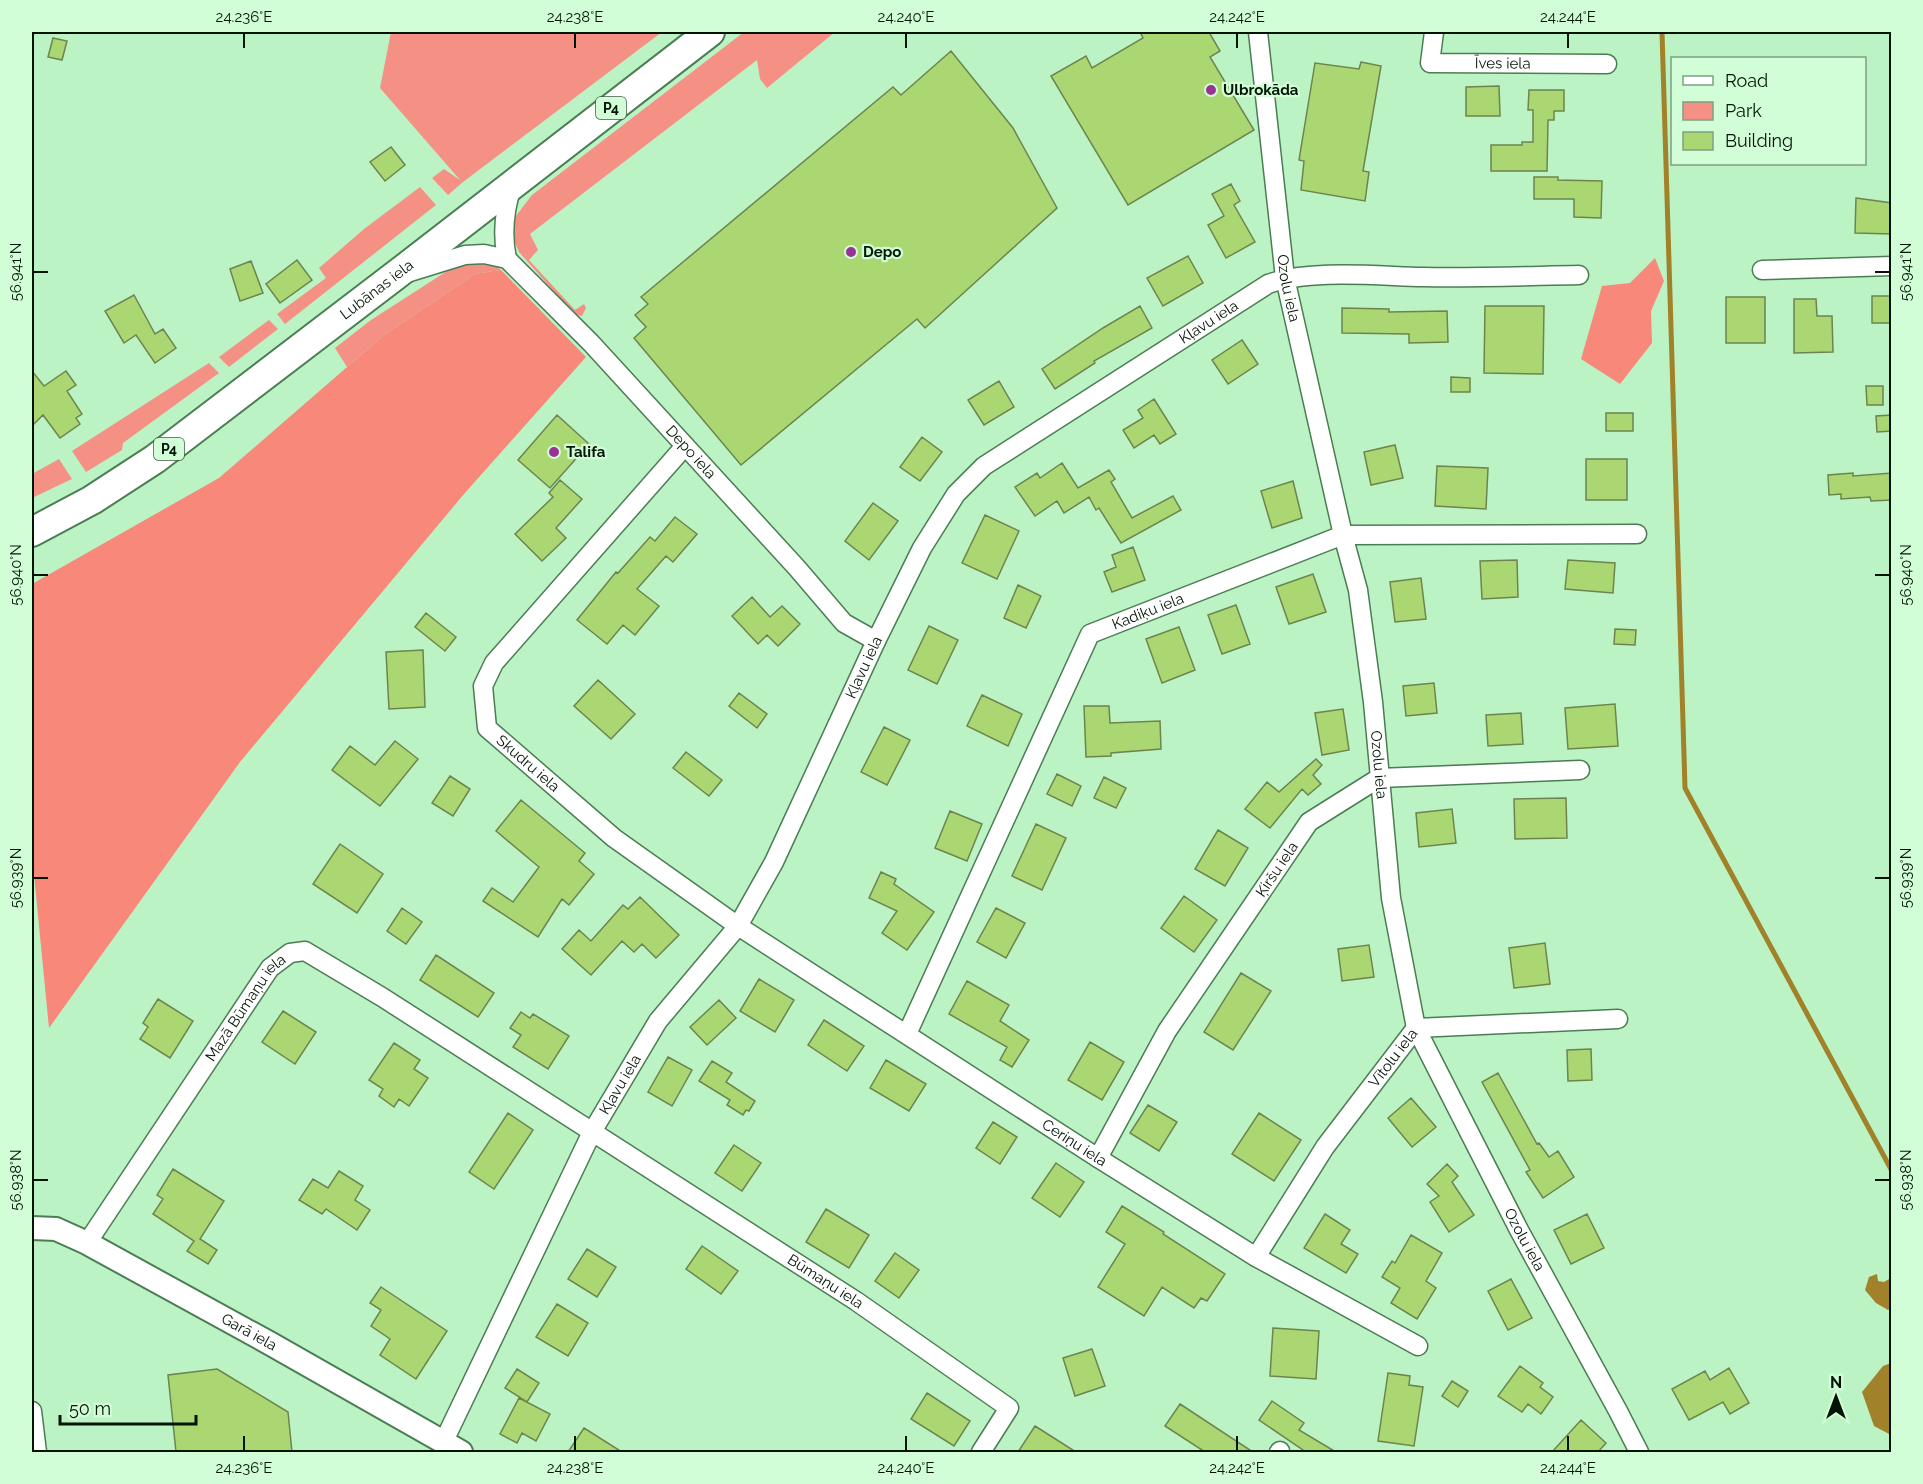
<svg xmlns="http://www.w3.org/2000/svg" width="1923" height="1484" font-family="Raleway,sans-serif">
	<rect width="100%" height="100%" fill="#bcf3c4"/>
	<path fill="#f59184" d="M391,32H662L463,182L448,195L432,178L444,169L460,180L380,88Z
		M744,32H835L767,88L760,79L757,60L530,234L538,250L529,260L575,310L584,304L586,308L582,316L574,314L519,252L514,240H511L512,221L532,195Z
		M420,187L436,205L285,324L277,314L326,278L319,268L364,229Z
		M491,261L501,270L475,274L384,335L347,367L335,348L371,320L458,264Z
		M269,320L278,329L229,367L219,357Z
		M209,363L219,373L123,443L122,450L86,472L72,451Z
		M59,459L72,479L32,498V474Z"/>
	<path fill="#f7887a" d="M1655,258L1664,281L1651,311L1652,343L1620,384L1581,359L1602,286L1630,283Z
		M501,270L586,357L464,494L240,762L49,1028L32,854V584L219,478L384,335L475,274Z"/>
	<path fill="#a18129" d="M1889,1273L1891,1274L1892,1307L1888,1310L1876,1303L1865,1290L1869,1277L1877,1274L1878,1281L1884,1282L1889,1279Z
		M1891,1363V1435L1874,1426L1862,1392L1883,1366Z"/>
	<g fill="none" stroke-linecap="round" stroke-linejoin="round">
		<path stroke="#a18129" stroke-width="5" d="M1662,32L1685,788L1892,1171"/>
	</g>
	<path fill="#abd773" stroke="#6c854e" stroke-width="1.5" d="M1140,32H1209L1220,51L1210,57L1254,130L1128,205L1051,76L1086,56L1092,68L1143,38Z
		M53,38L67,41L62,60L48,57Z
		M951,51L1013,128L1057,208L925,328L917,319L741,465L634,338L646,327L635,315L648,304L641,297L893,87L901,95Z
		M1361,62L1381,66L1363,171L1369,172L1365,201L1301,190L1304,161L1299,160L1315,63L1359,69Z
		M1499,86L1500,116H1466V87Z
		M1529,90H1564V111H1554V120H1548L1547,171H1491V145H1522V142H1533V110H1528Z
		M391,147L405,165L385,181L370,162Z
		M1534,177H1558V180L1602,181L1601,218L1574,217V199H1534Z
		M1231,184L1240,201L1234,205L1255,242L1226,258L1208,225L1224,216L1212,194Z
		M1856,198L1892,203V234L1855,233Z
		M1188,256L1203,283L1163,306L1147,278Z
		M297,260L312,280L280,303L266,284Z
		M251,261L263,293L240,301L230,269Z
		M134,295L155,334L163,329L176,348L155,363L136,335L124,343L105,311Z
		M1872,296H1892V323H1872Z
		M1726,297H1765V343H1726Z
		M1794,299H1816L1817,316H1832L1833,352L1794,353Z
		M1140,306L1152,328L1094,361L1095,363L1055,389L1042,369L1103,328Z
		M1485,306H1544L1543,374L1484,373Z
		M1342,308L1389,309V312L1447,311L1448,342L1409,343V334L1342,333Z
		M1242,340L1258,364L1228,384L1212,360Z
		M32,371L44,386L66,371L76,385L67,391L82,414L76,418L80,424L60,438L43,415L32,426Z
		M1451,377L1470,378V392H1451Z
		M999,381L1014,407L984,425L968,400Z
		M1866,386H1883V405H1867Z
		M1154,399L1176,434L1160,444L1154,435L1134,448L1123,430L1143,418L1138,410Z
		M1606,413H1633V431H1606Z
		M557,415L589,444L550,488L518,460Z
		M1892,415V431L1877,432L1876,416Z
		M922,437L942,452L920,481L900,467Z
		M1395,445L1403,478L1371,485L1364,452Z
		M1586,459H1627V500H1586Z
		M1062,463L1078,488L1109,470L1115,479L1111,482L1132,518L1173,496L1181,510L1121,543L1099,508L1096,510L1089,497L1064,513L1057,501L1035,516L1015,487L1037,473L1040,478Z
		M1437,466L1488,468L1486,509L1435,506Z
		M1853,473V476L1892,473V500L1871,501L1870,497L1841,499V494L1829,495L1828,475Z
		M560,480L582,499L556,528L566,538L542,561L515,534L553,497L549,493Z
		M1293,481L1302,518L1272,528L1261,491Z
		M873,503L898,521L869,560L845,541Z
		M985,515L1019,531L997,579L962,563Z
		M675,517L697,534L673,562L666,556L637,589L659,606L635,635L623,625L607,644L577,620L616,572L618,573L650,537L655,541Z
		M1133,547L1145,580L1112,592L1104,572L1116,567L1112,555Z
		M1517,560L1518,597L1482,599L1480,561Z
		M1568,560L1615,563L1613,593L1565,589Z
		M1313,574L1326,612L1289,624L1276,587Z
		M1421,578L1426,619L1395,622L1390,582Z
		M1018,585L1041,596L1026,628L1004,618Z
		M752,597L770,617L782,606L800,624L778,646L767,635L758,644L732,616Z
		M1236,605L1250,644L1222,654L1208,615Z
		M426,613L456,637L445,651L415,627Z
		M929,626L958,640L937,684L908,670Z
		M1179,627L1195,670L1162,683L1146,639Z
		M1615,629L1636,630L1635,645L1614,644Z
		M423,650L425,707L389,709L386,652Z
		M598,680L635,714L611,739L574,706Z
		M1434,683L1437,713L1406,716L1403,686Z
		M739,693L767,714L757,728L729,706Z
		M982,695L1022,714L1008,746L967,726Z
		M1615,704L1618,746L1568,749L1565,708Z
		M1084,706H1109L1110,723L1160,721L1161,749L1111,753V756L1086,757Z
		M1343,709L1349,750L1322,755L1315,713Z
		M1521,713L1523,744L1488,746L1486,715Z
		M884,727L910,740L887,785L861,772Z
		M395,741L418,759L380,806L332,770L350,746L375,765Z
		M686,752L722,780L709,796L673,768Z
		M1316,759L1322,765L1313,775L1321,784L1308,795L1302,789L1270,828L1245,809L1267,782L1279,792Z
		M1057,774L1081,786L1072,806L1047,794Z
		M450,776L470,789L453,816L432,803Z
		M1104,777L1126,788L1116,808L1094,798Z
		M1566,798L1567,838L1515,839L1514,799Z
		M521,800L585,853L579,861L594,874L569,905L562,899L538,937L483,901L492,888L513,902L539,867L496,831Z
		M1452,809L1456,843L1419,847L1416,813Z
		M950,811L982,824L967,861L935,848Z
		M1036,824L1066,838L1042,890L1012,876Z
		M1218,830L1248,848L1225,886L1195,869Z
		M340,844L383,874L357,913L313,884Z
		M881,872L896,879L894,884L934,912L907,950L882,933L897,911L869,898Z
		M1184,896L1217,920L1194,952L1161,928Z
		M640,897L679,935L656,958L642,944L634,952L622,941L591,975L562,949L579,930L591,941L623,905L628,909Z
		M402,908L422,922L406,944L387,931Z
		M996,908L1025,923L1006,958L977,942Z
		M1545,943L1550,984L1514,988L1509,948Z
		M1369,945L1374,977L1342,981L1338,949Z
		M436,955L494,993L478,1017L420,980Z
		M1241,973L1271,991L1233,1050L1204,1032Z
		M759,979L794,1000L775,1032L740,1011Z
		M967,981L1009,1005L1000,1021L1029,1040L1012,1067L1000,1060L1007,1047L949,1014Z
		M158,999L193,1021L170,1058L140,1039L148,1027L143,1023Z
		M719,1000L736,1018L707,1045L690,1027Z
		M283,1011L316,1032L295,1064L262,1042Z
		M521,1012L530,1018L533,1014L569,1036L548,1069L513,1047L521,1035L510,1028Z
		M824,1020L864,1046L847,1071L808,1045Z
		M1090,1042L1124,1062L1102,1100L1068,1080Z
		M394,1043L420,1060L414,1069L428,1078L409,1106L399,1099L394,1107L379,1096L383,1089L369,1080Z
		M1591,1049L1592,1080L1568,1081L1567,1050Z
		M668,1057L692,1070L672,1106L648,1092Z
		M886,1060L926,1084L909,1111L870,1088Z
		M712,1061L732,1073L726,1082L755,1101L749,1111L746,1110L743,1115L727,1105L730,1100L699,1081Z
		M1498,1073L1537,1144L1539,1143L1549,1157L1558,1151L1574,1177L1543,1198L1526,1172L1530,1170L1482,1082Z
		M1411,1098L1436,1127L1412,1147L1388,1118Z
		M1148,1105L1177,1122L1159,1151L1130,1133Z
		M508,1113L533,1130L494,1189L469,1172Z
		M1259,1113L1301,1140L1274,1181L1232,1154Z
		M993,1122L1017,1137L1000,1164L976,1148Z
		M734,1145L761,1163L742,1191L715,1173Z
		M1056,1163L1084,1182L1060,1217L1032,1198Z
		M1447,1164L1458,1176L1452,1182L1474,1215L1449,1232L1430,1202L1439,1196L1427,1184Z
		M173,1169L224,1201L200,1239L217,1250L208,1264L187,1251L194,1241L153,1214L163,1199L157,1195Z
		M339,1171L363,1186L355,1200L370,1210L357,1230L326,1209L322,1214L299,1200L313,1179L328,1188Z
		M1122,1206L1164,1232L1163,1234L1225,1274L1207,1301L1201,1298L1194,1308L1162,1287L1144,1316L1098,1287L1125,1244L1106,1232Z
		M826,1209L869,1235L849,1268L806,1242Z
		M1325,1214L1350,1230L1341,1244L1358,1254L1346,1273L1304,1248Z
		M1587,1214L1604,1248L1571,1264L1554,1230Z
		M1411,1235L1442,1253L1426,1281L1436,1288L1417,1319L1391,1303L1400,1288L1382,1277L1392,1261L1395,1263Z
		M702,1246L738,1271L721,1294L686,1269Z
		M587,1249L616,1267L597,1297L568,1279Z
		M895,1253L919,1270L899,1298L875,1281Z
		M1511,1279L1532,1318L1508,1330L1488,1291Z
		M381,1287L447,1331L416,1379L380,1355L390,1339L371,1326L381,1310L370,1303Z
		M557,1304L588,1323L568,1356L536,1337Z
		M1273,1328L1319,1331L1316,1379L1270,1376Z
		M1092,1349L1105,1386L1075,1396L1063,1358Z
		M1520,1366L1543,1383L1540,1387L1553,1397L1541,1414L1528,1404L1522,1412L1498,1396Z
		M1729,1368L1749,1403L1730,1414L1723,1402L1689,1420L1672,1389L1705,1371L1710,1380Z
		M217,1369L288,1412L292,1452H176L168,1375Z
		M517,1369L539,1383L527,1402L505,1388Z
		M1388,1373L1410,1376L1409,1385L1423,1387L1414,1446L1378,1441Z
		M1452,1381L1468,1391L1458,1407L1442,1396Z
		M927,1393L970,1421L954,1446L911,1419Z
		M519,1398L550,1414L536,1441L522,1433L517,1443L500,1434Z
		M1272,1401L1304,1423L1299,1430L1336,1452H1306L1259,1420Z
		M1180,1404L1253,1452H1205L1165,1426Z
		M1581,1420L1606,1443L1598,1452H1552Z
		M1035,1426L1076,1452H1018Z
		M584,1428L622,1452H568Z"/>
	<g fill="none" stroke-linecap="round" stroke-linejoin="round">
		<g stroke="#4b7d54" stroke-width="21">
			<g id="minor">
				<path id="s1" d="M1258,32L1285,278L1343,535L1358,590L1373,702L1391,898L1416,1028L1519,1230L1618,1411L1639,1452"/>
				<path id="s2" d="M1434,32L1430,63L1607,64"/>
				<path d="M507,259C502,235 504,211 512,187"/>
				<path d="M1762,270L1892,266"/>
				<path id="s3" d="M407,273L465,255L484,254L507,259L591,343L797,568L844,623L876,641"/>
				<path id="s4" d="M685,446L494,663L483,686L487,728L614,838L738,926L1098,1158L1256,1257L1418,1346"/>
				<path d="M1416,1028L1618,1019"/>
				<path id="s5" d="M907,1034L1090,634L1343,535L1637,534"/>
				<path id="s6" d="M1098,1158L1167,1031L1309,822L1379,778L1580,770"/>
				<path id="s7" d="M87,1243L270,968L290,953L305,951L382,997L856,1301L1009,1408L981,1452"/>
				<path id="s8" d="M1256,1257L1325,1147L1416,1028"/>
				<path d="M32,1411L37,1452"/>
				<path id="s9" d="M443,1443L592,1132L658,1021L738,926L774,862L876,641L922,548L956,494L984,466L1268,284C1310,269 1377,276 1423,277C1475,278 1527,276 1579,275"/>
				<path d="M1279,1452L1280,1451"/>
			</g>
		</g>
		<g stroke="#4b7d54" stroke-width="26">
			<g id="tertiary">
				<path id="s10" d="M32,1228L56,1229L87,1243L271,1344L461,1452"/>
			</g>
		</g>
		<g stroke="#4b7d54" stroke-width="32">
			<g id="primary">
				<path id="s11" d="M32,532L92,500L155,459L396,275L710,32"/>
			</g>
		</g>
		<use href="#minor" stroke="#fff" stroke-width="18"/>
		<use href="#tertiary" stroke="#fff" stroke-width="22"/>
		<use href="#primary" stroke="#fff" stroke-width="28"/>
	</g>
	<path fill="none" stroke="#021505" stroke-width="2" d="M244,33V48M575,33V48M906,33V48M1237,33V48M1568,33V48M33,272H48M1875,272H1890M33,575H48M1875,575H1890M33,878H48M1875,878H1890M33,1180H48M1875,1180H1890M244,1436V1451M575,1436V1451M906,1436V1451M1237,1436V1451M1568,1436V1451"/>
	<g fill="#983296" stroke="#d1fdd7" stroke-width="2">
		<circle cx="1211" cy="90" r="6"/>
		<circle cx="851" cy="252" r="6"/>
		<circle cx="554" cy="452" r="6"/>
	</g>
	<g text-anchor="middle" stroke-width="4.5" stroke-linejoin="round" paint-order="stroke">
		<g fill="#d1fdd7" stroke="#405b44" stroke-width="1.5">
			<rect x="596" y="97" width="30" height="22" rx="4.5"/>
			<rect x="154" y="438" width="30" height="22" rx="4.5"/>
		</g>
		<g font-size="14" font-weight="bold" fill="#021505">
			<text x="611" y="113">P4</text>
			<text x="169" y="454">P4</text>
		</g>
		<g font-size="15" fill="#021505" stroke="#d1fdd7">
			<text dy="5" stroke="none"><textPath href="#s2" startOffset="104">Īves iela</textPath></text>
			<text dy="5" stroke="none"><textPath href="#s1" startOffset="258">Ozolu iela</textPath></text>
			<text dy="5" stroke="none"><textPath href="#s11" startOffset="422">Lubānas iela</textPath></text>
			<text dy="5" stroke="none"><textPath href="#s9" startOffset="1389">Kļavu iela</textPath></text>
			<text dy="5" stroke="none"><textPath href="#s3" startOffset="370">Depo iela</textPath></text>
			<text dy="5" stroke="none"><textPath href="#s5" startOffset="502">Kadiķu iela</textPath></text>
			<text dy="5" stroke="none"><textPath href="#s9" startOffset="886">Kļavu iela</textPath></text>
			<text dy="5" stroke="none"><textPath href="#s4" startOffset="411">Skudru iela</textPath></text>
			<text dy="5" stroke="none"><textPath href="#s1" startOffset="744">Ozolu iela</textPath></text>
			<text dy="5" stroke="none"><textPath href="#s6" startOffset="340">Ķiršu iela</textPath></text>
			<text dy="5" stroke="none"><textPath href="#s7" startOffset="284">Mazā Būmaņu iela</textPath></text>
			<text dy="5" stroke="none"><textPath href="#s8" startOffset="242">Vītolu iela</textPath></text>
			<text dy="5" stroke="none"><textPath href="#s9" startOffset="400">Kļavu iela</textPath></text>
			<text dy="5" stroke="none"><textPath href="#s4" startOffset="1077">Ceriņu iela</textPath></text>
			<text dy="5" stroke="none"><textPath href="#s1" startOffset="1248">Ozolu iela</textPath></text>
			<text dy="5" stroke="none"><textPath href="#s7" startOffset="987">Būmaņu iela</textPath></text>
			<text dy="5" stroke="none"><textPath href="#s10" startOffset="243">Garā iela</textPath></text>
		</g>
		<g font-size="15" font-weight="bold" fill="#021505" stroke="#d1fdd7" text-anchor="start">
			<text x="1223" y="95">Ulbrokāda</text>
			<text x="863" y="257">Depo</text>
			<text x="566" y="457">Talifa</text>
		</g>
	</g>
	<rect width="1923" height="1484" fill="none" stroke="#d1fdd7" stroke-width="66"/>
	<rect x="1671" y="57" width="195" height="108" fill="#d1fdd7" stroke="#7ea083" stroke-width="1.5"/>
	<rect x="1683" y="76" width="30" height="9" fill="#ffffff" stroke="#7ea083" stroke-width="1.5"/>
	<text x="1725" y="87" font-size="18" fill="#021505">Road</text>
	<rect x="1683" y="102" width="30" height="18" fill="#f59184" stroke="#7ea083" stroke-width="1.5"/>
	<text x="1725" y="117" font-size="18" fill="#021505">Park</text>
	<rect x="1683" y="132" width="30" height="18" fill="#abd773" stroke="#7ea083" stroke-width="1.5"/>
	<text x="1725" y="147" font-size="18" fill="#021505">Building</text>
	<g transform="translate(1836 1397)" stroke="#d1fdd7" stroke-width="4.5" paint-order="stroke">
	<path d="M0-4.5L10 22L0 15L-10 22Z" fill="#021505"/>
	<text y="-9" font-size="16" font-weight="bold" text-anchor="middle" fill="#021505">N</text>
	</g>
	<path d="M60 1415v9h136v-9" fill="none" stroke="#021505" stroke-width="3"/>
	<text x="69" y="1415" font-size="18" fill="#021505" stroke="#d1fdd7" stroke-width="4.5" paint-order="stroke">50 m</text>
	<rect x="33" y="33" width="1857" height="1418" fill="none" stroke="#021505" stroke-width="2"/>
	<g font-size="15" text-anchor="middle" fill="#021505">
		<text x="244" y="22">24.236°E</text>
		<text x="575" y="22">24.238°E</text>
		<text x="906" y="22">24.240°E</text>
		<text x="1237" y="22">24.242°E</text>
		<text x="1568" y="22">24.244°E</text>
		<text transform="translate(16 272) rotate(-90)" y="5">56.941°N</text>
		<text transform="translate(1906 272) rotate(-90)" y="5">56.941°N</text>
		<text transform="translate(16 575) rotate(-90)" y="5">56.940°N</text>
		<text transform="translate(1906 575) rotate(-90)" y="5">56.940°N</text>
		<text transform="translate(16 878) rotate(-90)" y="5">56.939°N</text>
		<text transform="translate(1906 878) rotate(-90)" y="5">56.939°N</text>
		<text transform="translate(16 1180) rotate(-90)" y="5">56.938°N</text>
		<text transform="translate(1906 1180) rotate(-90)" y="5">56.938°N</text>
		<text x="244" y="1473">24.236°E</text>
		<text x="575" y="1473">24.238°E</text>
		<text x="906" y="1473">24.240°E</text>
		<text x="1237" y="1473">24.242°E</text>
		<text x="1568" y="1473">24.244°E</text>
	</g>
</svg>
